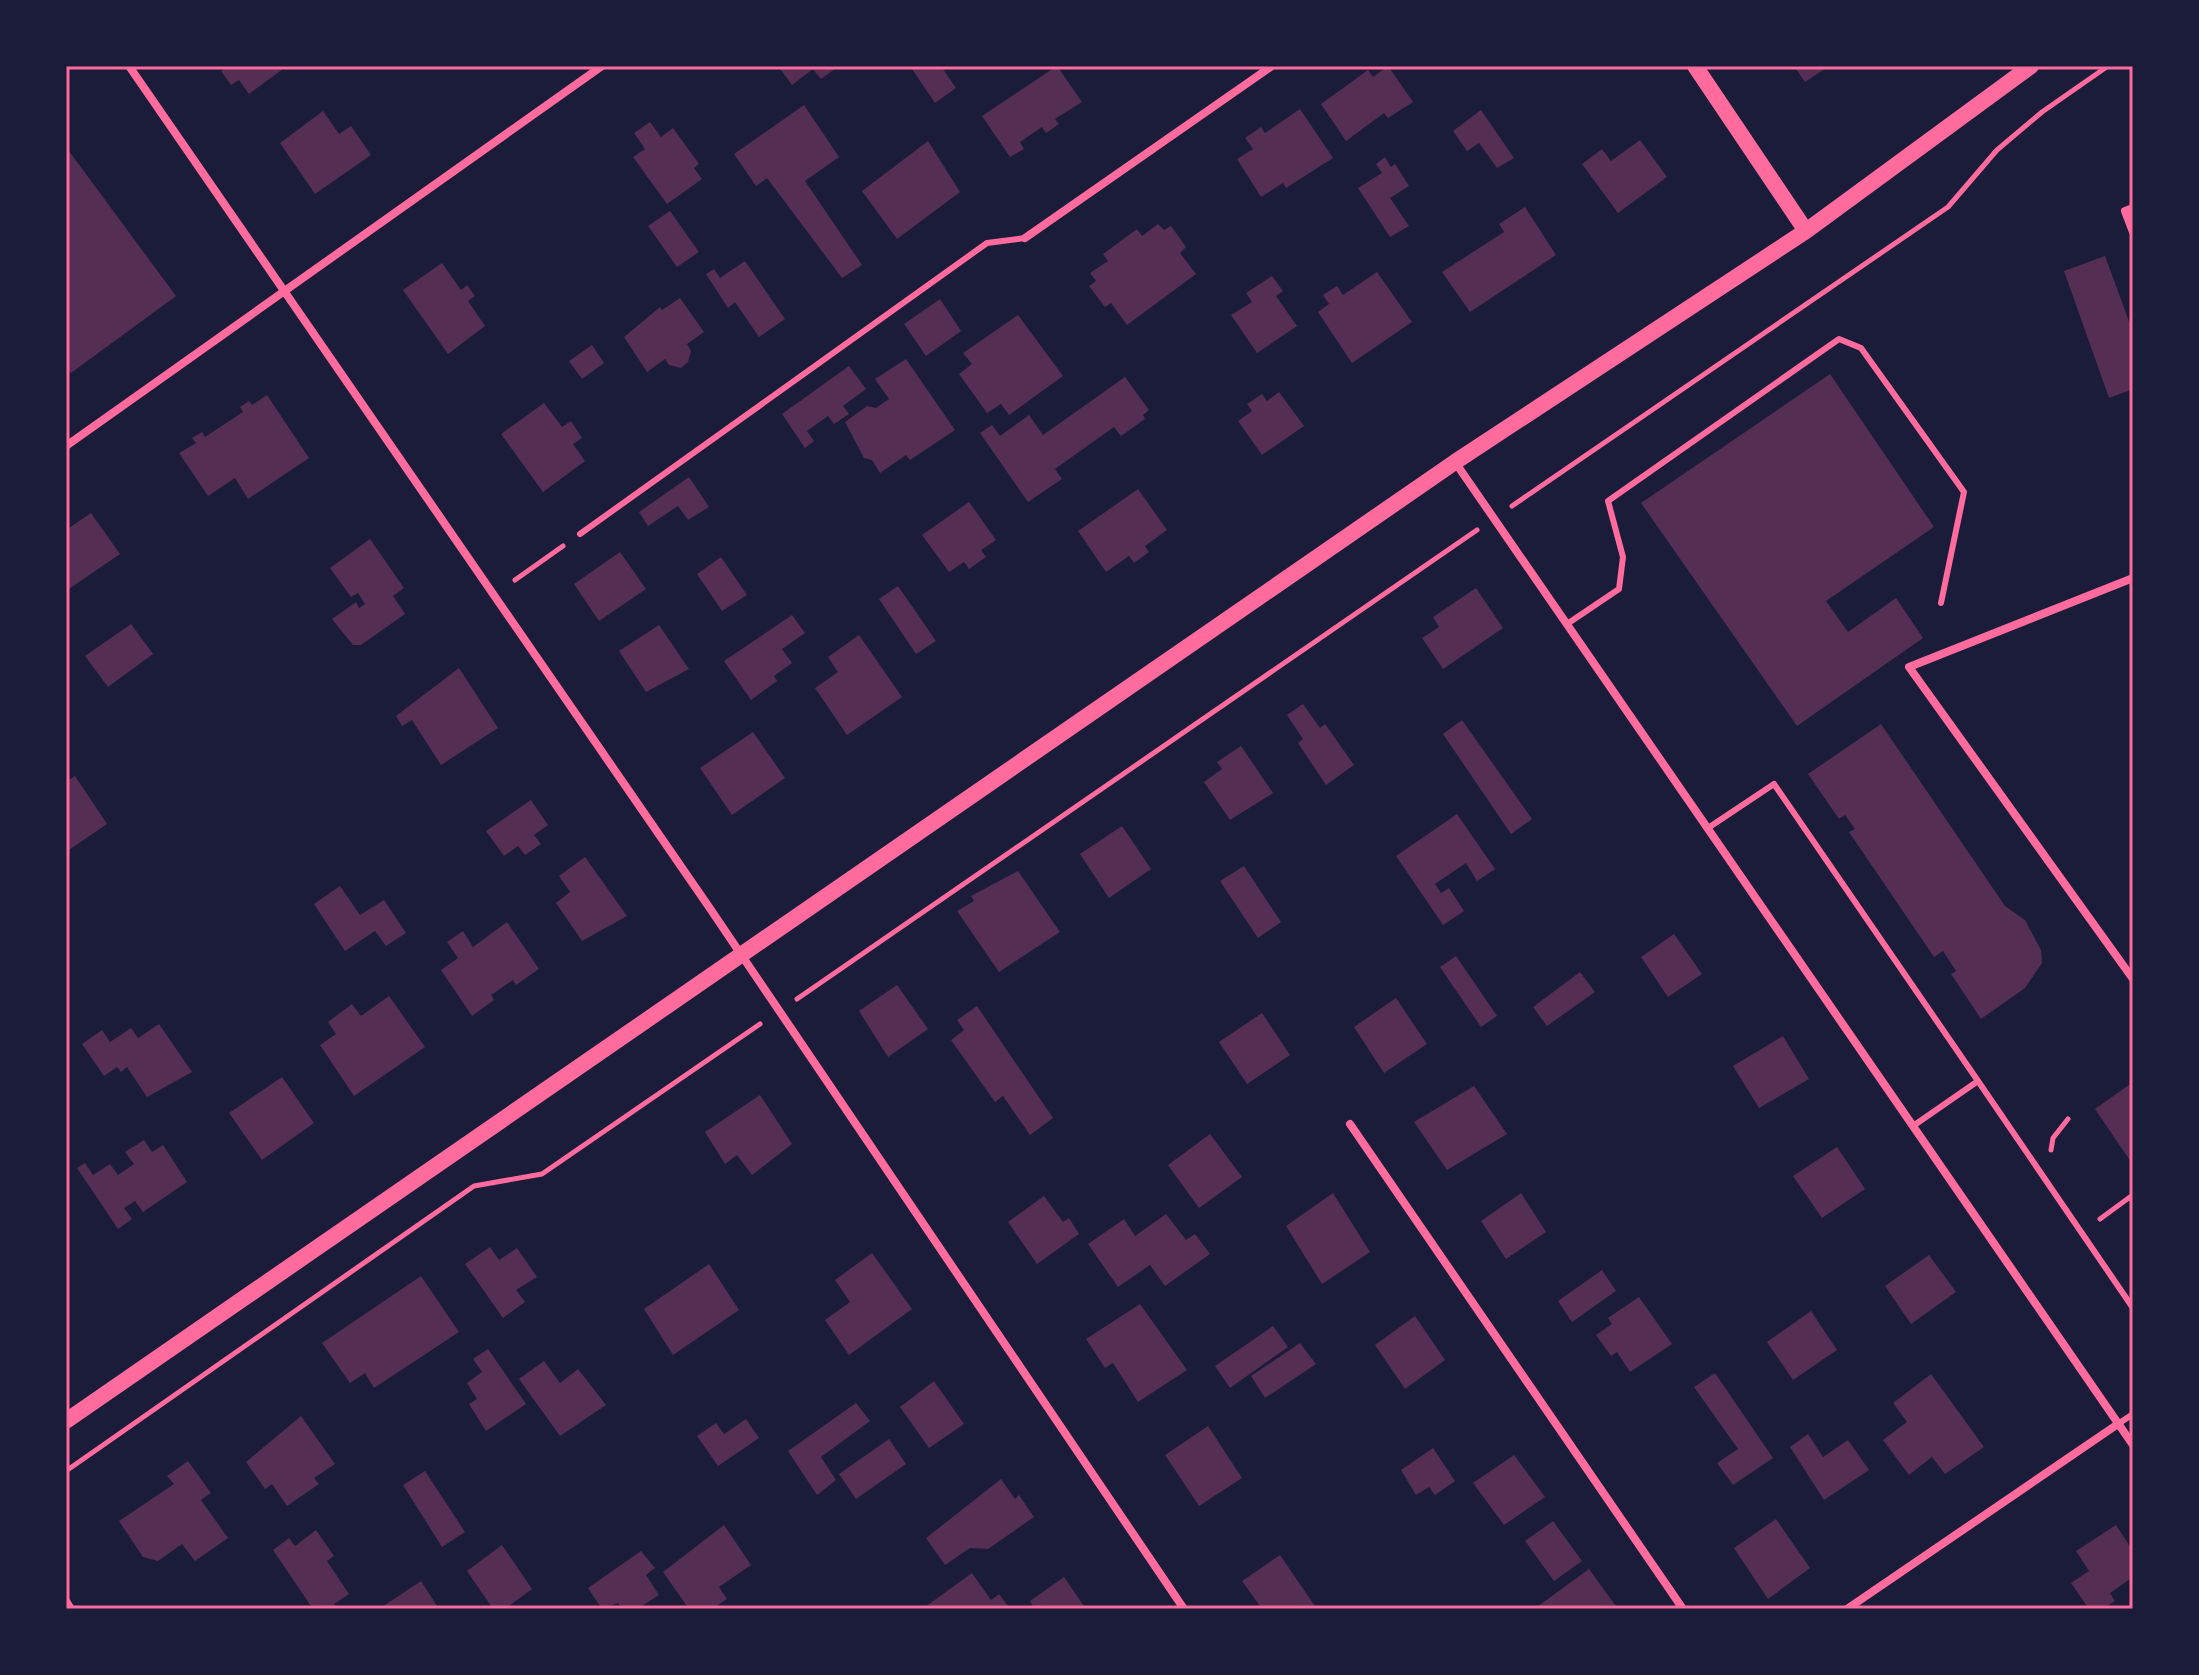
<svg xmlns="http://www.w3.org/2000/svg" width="2199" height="1675" font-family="Poppins,sans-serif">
	<rect width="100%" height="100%" fill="#1b1b3a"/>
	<path fill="#542f53" d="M228,66H287L249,94L239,80L231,85L221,71Z
		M778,66H839L821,79L813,69L792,85Z
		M910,66H941L956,88L935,103Z
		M1057,66L1082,102L1055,119L1059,124L1046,133L1042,127L1020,142L1024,149L1010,157L982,116Z
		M1388,66L1413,102L1388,118L1384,113L1346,141L1321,104L1368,70L1373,77Z
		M1794,66H1829L1805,82Z
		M804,105L839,157L805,181L862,265L842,278L767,178L756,186L734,154Z
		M1300,109L1333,158L1286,188L1283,183L1261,197L1237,159L1253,149L1245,138L1261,127L1265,133Z
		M1481,110L1514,158L1497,168L1479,143L1467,151L1453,131Z
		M323,111L339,134L351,126L371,155L315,194L280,143Z
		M650,122L661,137L673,128L699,164L694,168L702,179L667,204L633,157L645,149L634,133Z
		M1640,140L1667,177L1618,213L1582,164L1602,149L1611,161Z
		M928,141L960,192L897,239L862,191Z
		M66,147L176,296L71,373L66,367Z
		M1385,157L1391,167L1395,164L1409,186L1390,198L1409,226L1390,237L1358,188L1382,173L1376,164Z
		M1525,207L1556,255L1470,312L1442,272L1504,232L1499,224Z
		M670,211L699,252L677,267L648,226Z
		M1158,224L1164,230L1171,226L1186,247L1180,253L1196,274L1127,325L1111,303L1105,307L1089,286L1096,281L1090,273L1108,261L1103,254L1137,229L1142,236Z
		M2105,256L2133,332V389L2109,398L2064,271Z
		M745,261L785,319L759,337L735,302L728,308L706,274L714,269L720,278Z
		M442,263L461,290L467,285L475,296L468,301L485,326L448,354L403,290Z
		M1377,272L1412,322L1352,363L1318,312L1329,304L1323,295L1337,286L1343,295Z
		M1272,276L1283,291L1276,296L1297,326L1257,353L1231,315L1252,302L1246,293Z
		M680,298L704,332L687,344L691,351L688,362L681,368L669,365L665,359L647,372L624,337L660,307L662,310Z
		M940,299L961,331L926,356L904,324Z
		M1018,315L1063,376L1009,415L1001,404L987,413L959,374L972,364L963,353Z
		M592,345L604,363L582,379L569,361Z
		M906,359L955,430L910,460L906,455L880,473L872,460L864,458L845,422L867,406L876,408L889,399L875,379Z
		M849,366L866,389L843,406L849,414L834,424L828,416L807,431L814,441L805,448L782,414Z
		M1830,374L1934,527L1826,601L1848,632L1896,598L1923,638L1797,726L1641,503Z
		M1125,377L1149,410L1143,415L1145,419L1121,436L1114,427L1055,469L1062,479L1028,502L980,433L992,425L1000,436L1029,415L1043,435Z
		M1279,392L1304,426L1262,455L1238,421L1252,411L1247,404L1262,394L1267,401Z
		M267,395L309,458L248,499L235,478L208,496L179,453L196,443L192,438L202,432L205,437L243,412L240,407L249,401L252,405Z
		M544,403L562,427L571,421L582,438L573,444L585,461L543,492L501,434Z
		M689,477L709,507L688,520L678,506L648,526L639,512Z
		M1138,489L1167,530L1145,546L1149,552L1134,563L1129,556L1106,572L1078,531Z
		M969,502L996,540L981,550L986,557L969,569L964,562L949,572L922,535Z
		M91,513L120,554L66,591V530Z
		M370,539L404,588L393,596L405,614L361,645H353L332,619L356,602L359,608L365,604L358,593L351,597L330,568Z
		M620,552L646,589L599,621L574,584Z
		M721,557L747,595L722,611L697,574Z
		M898,586L936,641L916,654L879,599Z
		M1476,588L1503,628L1443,669L1422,638L1439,627L1433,617Z
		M792,615L805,633L782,649L792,663L774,676L777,681L751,700L724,661Z
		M131,624L153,654L108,687L85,656Z
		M659,625L689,669L646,692L619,651Z
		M859,635L902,697L847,735L815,688L838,672L828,657Z
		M459,668L498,728L441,765L412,720L402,726L396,716Z
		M1303,704L1320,728L1325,724L1354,765L1326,785L1298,743L1303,739L1287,715Z
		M1462,720L1532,819L1511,834L1443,734Z
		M1881,724L2005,906L2025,920L2041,950L2042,963L2025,988L1981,1019L1951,974L1956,971L1943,951L1934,957L1849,832L1855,829L1845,815L1839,819L1808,774Z
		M753,732L785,778L732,815L700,768Z
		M1241,746L1273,793L1230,820L1204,782L1222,769L1217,762Z
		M75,776L107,824L66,852V782Z
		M531,800L548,825L534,835L541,844L525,855L518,846L504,856L486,831Z
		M1457,814L1495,869L1477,881L1466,863L1435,884L1441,893L1449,888L1464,911L1443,925L1396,856Z
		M1122,826L1151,869L1109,898L1080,854Z
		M585,857L627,916L582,941L556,903L570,892L559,876Z
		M1244,866L1281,922L1258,938L1220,881Z
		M1018,871L1060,932L999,972L957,911L974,901L971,896Z
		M340,886L360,915L384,900L406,933L386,946L375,931L345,951L314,904Z
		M507,922L539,969L516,985L513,980L491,995L494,1000L472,1016L441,970L458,958L447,942L463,931L473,947Z
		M1674,934L1702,974L1668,997L1641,957Z
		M1456,956L1497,1016L1481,1027L1440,967Z
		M1580,972L1595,992L1547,1026L1533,1007Z
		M897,985L928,1029L888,1057L859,1011Z
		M389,996L425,1047L354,1096L320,1045L336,1034L328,1022L352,1004L361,1016Z
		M1396,998L1427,1044L1384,1073L1354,1027Z
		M977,1006L1053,1118L1030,1135L1003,1096L995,1102L951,1040L964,1030L957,1020Z
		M1262,1013L1290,1055L1247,1084L1219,1042Z
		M159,1024L192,1072L147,1097L127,1067L121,1072L117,1067L104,1076L82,1044L102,1030L110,1042L131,1028L138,1038Z
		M1783,1036L1809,1079L1759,1108L1733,1066Z
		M282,1077L314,1123L262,1160L229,1113Z
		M2133,1082V1165L2095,1109Z
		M1474,1086L1507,1134L1447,1170L1414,1122Z
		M760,1095L792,1144L752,1175L737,1155L725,1164L705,1132Z
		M1210,1134L1242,1177L1199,1208L1168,1165Z
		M144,1140L152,1152L163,1145L187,1182L143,1212L135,1201L124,1208L132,1219L118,1229L77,1168L85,1163L93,1175L110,1164L118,1175L134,1164L125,1152Z
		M1837,1147L1865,1189L1822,1218L1793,1176Z
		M1333,1193L1370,1252L1322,1284L1286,1226Z
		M1521,1193L1546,1232L1506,1259L1481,1221Z
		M1044,1196L1063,1222L1069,1218L1079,1234L1037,1264L1008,1222Z
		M1166,1214L1186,1240L1195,1234L1210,1254L1165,1286L1150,1265L1118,1287L1088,1244L1124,1219L1135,1236Z
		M490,1247L499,1260L517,1248L537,1277L516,1290L525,1302L503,1318L465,1264Z
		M872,1253L912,1309L849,1355L825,1320L850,1302L835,1280Z
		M1929,1255L1956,1292L1911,1324L1885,1286Z
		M709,1264L739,1310L673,1355L644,1309Z
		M1602,1270L1616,1291L1572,1322L1558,1301Z
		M421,1276L459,1332L374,1388L365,1373L350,1383L322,1343Z
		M1639,1297L1672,1344L1630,1372L1617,1352L1611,1356L1596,1335L1612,1324L1608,1318Z
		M1140,1304L1187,1370L1138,1402L1113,1363L1105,1368L1086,1339Z
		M1811,1311L1837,1350L1793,1380L1767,1342Z
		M1415,1316L1445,1360L1405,1389L1375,1345Z
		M1273,1326L1288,1347L1230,1388L1215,1366Z
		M1300,1343L1316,1364L1265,1398L1251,1376Z
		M488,1349L526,1404L486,1431L469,1404L477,1399L467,1383L482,1372L473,1359Z
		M544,1361L560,1383L578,1369L606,1405L560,1436L519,1379Z
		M1715,1373L1773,1458L1733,1485L1717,1463L1738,1449L1694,1387Z
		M1931,1374L1984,1447L1945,1474L1932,1457L1909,1475L1883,1440L1907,1422L1893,1403Z
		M934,1381L964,1424L929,1448L900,1407Z
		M856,1403L870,1421L821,1457L836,1480L817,1495L788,1451Z
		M301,1416L335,1464L314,1478L319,1484L287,1506L272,1484L265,1489L246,1462Z
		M746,1419L759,1438L718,1466L697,1436L716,1423L724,1434Z
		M1208,1426L1242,1478L1199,1506L1165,1455Z
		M1808,1434L1823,1457L1848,1440L1869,1470L1824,1500L1790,1447Z
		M889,1439L906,1464L856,1499L839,1474Z
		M1433,1448L1455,1481L1435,1495L1429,1487L1416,1495L1401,1470Z
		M1514,1455L1545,1497L1504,1525L1473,1483Z
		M188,1461L211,1493L201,1500L228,1538L195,1561L182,1544L158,1561L143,1557L119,1521L174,1484L167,1476Z
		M425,1471L465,1532L442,1547L403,1485Z
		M1001,1479L1015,1499L1019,1495L1034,1517L988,1549L970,1548L945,1565L926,1538Z
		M1776,1519L1810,1568L1768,1599L1734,1548Z
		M1553,1521L1582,1561L1554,1581L1525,1541Z
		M724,1525L751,1565L719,1587L727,1599L712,1609H689L663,1572Z
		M2116,1525L2133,1551V1577L2110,1593L2115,1601L2103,1609H2089L2071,1583L2089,1571L2076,1551Z
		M316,1530L334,1556L327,1561L349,1594L334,1604L338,1609H313L273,1550L289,1538L295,1546Z
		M502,1545L532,1589L505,1609H493L467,1571Z
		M641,1551L655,1568L646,1575L659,1595L637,1609H622L618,1603L602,1609L588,1588Z
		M1280,1555L1317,1609H1262L1242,1581Z
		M1589,1569L1618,1609H1534Z
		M972,1573L991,1600L999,1594L1008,1606L926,1609L925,1607Z
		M1064,1577L1086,1609H1035L1030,1601Z
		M421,1581L439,1609H379Z"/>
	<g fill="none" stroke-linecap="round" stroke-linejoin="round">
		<path stroke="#ff6b9d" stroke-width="5" d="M1512,506L1948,207L1997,150L2042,112L2108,66
			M515,580L563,546
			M797,999L1477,530
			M2051,1150L2053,1138L2068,1119
			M2100,1219L2130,1197L2133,1202
			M66,1471L474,1186L542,1174L760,1024"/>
		<path stroke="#ff6b9d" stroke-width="6" d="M580,534L987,243L1025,238
			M1567,624L1619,589L1623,557L1608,501L1839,339L1861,348L1964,492L1941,603
			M1708,828L1774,784L1978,1081L1913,1126
			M1978,1081L2133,1308
			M2118,1424L2133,1414"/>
		<path stroke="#ff6b9d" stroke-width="8" d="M129,66L709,907L1184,1609
			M2133,208L2125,211L2133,232
			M1025,238L1272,66
			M66,446L602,66
			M1455,462L2133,1445
			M2133,578L1909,667L2133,979
			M1350,1124L1683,1609
			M66,1601L71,1609
			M1847,1609L2118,1424"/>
		<path stroke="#ff6b9d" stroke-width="16" d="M1695,66L1806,231
			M66,1421L1455,462L1806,231L2031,66"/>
	</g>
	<rect width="2199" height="1675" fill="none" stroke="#1b1b3a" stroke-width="136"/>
	<rect x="68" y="68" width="2063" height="1539" fill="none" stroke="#ff6b9d" stroke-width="3"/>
</svg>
